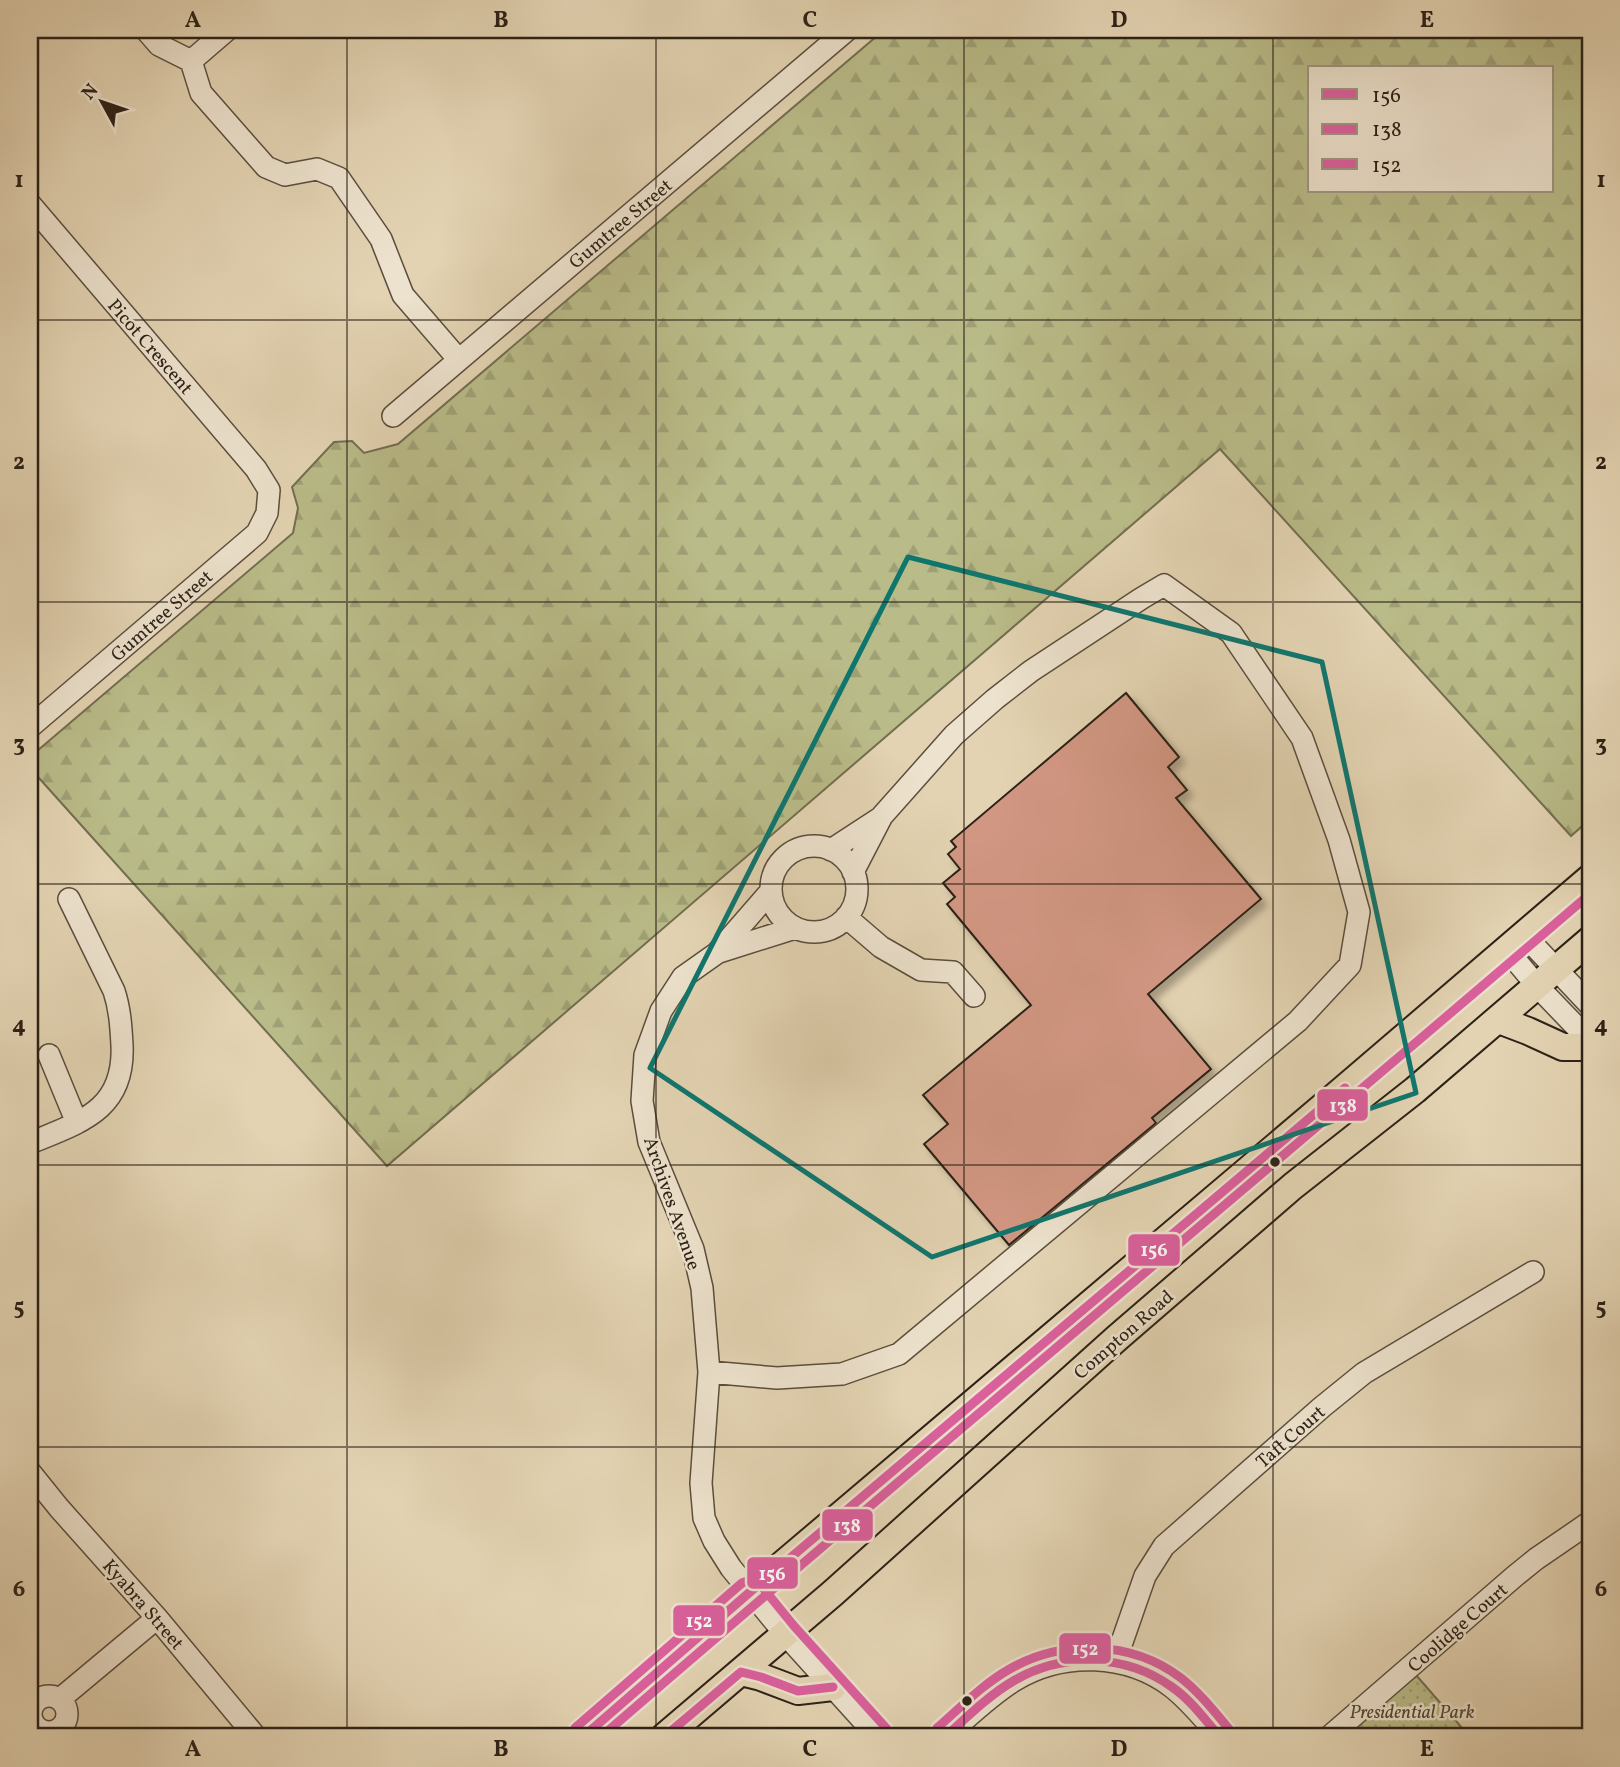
<svg xmlns="http://www.w3.org/2000/svg" width="1620" height="1767" font-family="Vollkorn,serif">
	<defs>
		<pattern id="forest-firs" width="22" height="20" patternUnits="userSpaceOnUse" patternTransform="scale(1.75)"><rect width="22" height="20" fill="#b9bb88"/><path d="M5 1l3.5 6h-7zM16 11l3.5 6h-7z" fill="#9fa075"/></pattern>
		<pattern id="park-dots" width="8" height="8" patternUnits="userSpaceOnUse" patternTransform="scale(1.75)"><rect width="8" height="8" fill="#b9bb88"/><path d="M2 2h.1M6 6h.1" fill="none" stroke="#9fa075" stroke-width="1.8" stroke-linecap="round"/></pattern>
		<filter id="shadow"><feDropShadow dx="6" dy="6" stdDeviation="3.5" flood-color="#0004"/></filter>
	</defs>
	<rect width="100%" height="100%" fill="#e3d3b2"/>
	<filter id="stains"><feTurbulence type="fractalNoise" baseFrequency=".00286" numOctaves="4"/><feColorMatrix values="0 0 0 0 .2 0 0 0 0 .09 0 0 0 0 .02 0 0 0 .5 -.17"/></filter>
	<radialGradient id="worn" r=".72"><stop offset=".6" stop-color="#630" stop-opacity="0"/><stop offset="1" stop-color="#630" stop-opacity=".3"/></radialGradient>
	<path fill="url(#forest-firs)" stroke="#726e50" stroke-width="2" fill-rule="evenodd" d="M884,30H1590V819L1571,836L1220,449L387,1166L30,768V757L293,533L298,508L292,487L334,442L352,441L364,453L398,444ZM1310,68H1552V191H1310Z"/>
	<path fill="url(#park-dots)" stroke="#726e50" stroke-width="2" d="M1416,1675L1470,1737H1355L1349,1730Z"/>
	<path fill="#d29783" stroke="#2c2117" stroke-width="2" filter="url(#shadow)" d="M1126,693L1179,757L1168,767L1187,790L1176,798L1261,899L1148,994L1211,1069L1152,1118L1156,1123L1009,1245L924,1144L948,1124L923,1095L1031,1005L947,904L955,897L943,883L960,869L948,854L956,847L951,841Z"/>
	<g fill="none" stroke-linecap="round" stroke-linejoin="round">
		<g stroke="#5a4e3e" stroke-width="24">
			<path id="minor" d="M146,30L159,45L191,61L201,93L266,167L285,175L317,169L339,178L381,239L403,295L459,360
				M191,61L227,30
				M30,204L256,469L269,490L267,513L257,533L30,727
				M393,416L847,30
				M771 889a43 43 0 1 1 86 0a43 43 0 1 1-86 0Z
				M831,850L880,818
				M771,891L717,953L683,977L661,1011L645,1055L642,1101L649,1142L693,1249L702,1288L709,1372L701,1483L704,1518L714,1541L731,1568L785,1634L878,1737
				M846,917L881,947L921,970L953,972L974,996
				M1524,935L1590,1005
				M1507,950L1538,987L1590,1041
				M719,952L795,928
				M49,1055L77,1123
				M30,1143C81,1122 125,1110 122,1045C121,1027 120,1009 114,991L69,899
				M709,1372L777,1378L842,1374L899,1354L1298,1021L1350,965L1359,912L1339,840L1302,738L1231,633L1164,585L1142,598L1031,671L995,699L954,735L882,816L853,872
				M30,1472L59,1508L157,1618L256,1737
				M1115,1662L1145,1576L1164,1546L1322,1407L1364,1373L1533,1272
				M31 1714a18 18 0 1 1 36 0a18 18 0 1 1-36 0Z
				M60,1699L157,1618
				M945,1737C967,1718 990,1695 1015,1680C1063,1651 1127,1653 1172,1687C1190,1701 1205,1720 1220,1737
				M1329,1737L1515,1576L1536,1559L1590,1522"/>
		</g>
		<g stroke="#2c2117" stroke-width="30">
			<path id="major" d="M1499,1020L1528,1031L1563,1047H1590
				M741,1672L761,1677L798,1691L833,1687
				M583,1737L750,1592L1345,1088L1590,878
				M664,1737L833,1593L1117,1338L1293,1186L1415,1090L1590,940"/>
		</g>
		<use href="#minor" stroke="#ede2cd" stroke-width="21"/>
		<use href="#major" stroke="#e3d3b2" stroke-width="26"/>
		<g stroke="#ede2cd" stroke-width="14">
			<path id="bus-1" d="M583,1737L750,1592L1345,1088
				M664,1737L741,1672L761,1677L798,1691L833,1687
				M945,1737C967,1717 989,1695 1015,1680C1064,1652 1126,1654 1172,1687C1191,1700 1205,1720 1220,1737"/>
		</g>
		<g stroke="#ede2cd" stroke-width="14">
			<path id="bus-2" d="M601,1737C929,1453 1261,1176 1590,894"/>
		</g>
		<g stroke="#ede2cd" stroke-width="14">
			<path id="bus-3" d="M575,1728L742,1583L750,1580L759,1583L794,1626L887,1729
				M937,1728C960,1708 982,1685 1008,1670C1061,1639 1131,1640 1181,1678C1199,1692 1214,1711 1229,1729"/>
		</g>
		<use href="#bus-1" stroke="#db609d" stroke-width="9"/>
		<use href="#bus-2" stroke="#db609d" stroke-width="9"/>
		<use href="#bus-3" stroke="#db609d" stroke-width="9"/>
	</g>
	<path fill="none" stroke="#0f766e" stroke-width="5" stroke-linejoin="round" d="M908,557L1322,662L1416,1093L932,1257L650,1068Z"/>
	<path fill="none" stroke="#2c2117" stroke-width="2" stroke-opacity="0.55" d="M347,30V1737M656,30V1737M964,30V1737M1273,30V1737M30,320H1590M30,602H1590M30,884H1590M30,1165H1590M30,1447H1590"/>
	<g fill="#2c2117" stroke="#ede2cd" stroke-width="2.5">
		<circle cx="1275" cy="1162" r="6"/>
		<circle cx="967" cy="1701" r="6"/>
	</g>
	<g text-anchor="middle" stroke-width="5" stroke-linejoin="round" paint-order="stroke">
		<g font-size="19" fill="#2c2117" stroke="#ede2cd">
			<text transform="translate(620 223) rotate(-40)" y="7">Gumtree Street</text>
			<text transform="translate(151 346) rotate(49)" y="7">Picot Crescent</text>
			<text transform="translate(161 615) rotate(-41)" y="7">Gumtree Street</text>
			<text transform="translate(673 1203) rotate(71)" y="7">Archives Avenue</text>
			<text transform="translate(1123 1334) rotate(-41)" y="7">Compton Road</text>
			<text transform="translate(1290 1436) rotate(-41)" y="7">Taft Court</text>
			<text transform="translate(144 1604) rotate(49)" y="7">Kyabra Street</text>
			<text transform="translate(1457 1627) rotate(-41)" y="7">Coolidge Court</text>
		</g>
		<g font-size="19" font-style="italic" fill="#4f4833" stroke="#ede2cd">
			<text x="1412" y="1718">Presidential Park</text>
		</g>
	</g>
	<g stroke="#ede2cd" stroke-width="2.5">
		<rect x="1316" y="1088" width="53" height="34" rx="7" fill="#db609d"/>
		<rect x="1127" y="1233" width="54" height="34" rx="7" fill="#db609d"/>
		<rect x="821" y="1508" width="53" height="34" rx="7" fill="#db609d"/>
		<rect x="746" y="1556" width="53" height="34" rx="7" fill="#db609d"/>
		<rect x="672" y="1604" width="54" height="33" rx="7" fill="#db609d"/>
		<rect x="1058" y="1632" width="54" height="33" rx="7" fill="#db609d"/>
	</g>
	<g font-size="19" text-anchor="middle" font-weight="bold" fill="#fff">
		<text x="1343" y="1112">138</text>
		<text x="1154" y="1256">156</text>
		<text x="847" y="1532">138</text>
		<text x="772" y="1580">156</text>
		<text x="699" y="1627">152</text>
		<text x="1085" y="1655">152</text>
	</g>
	<rect width="1620" height="1767" fill="none" stroke="#e3d3b2" stroke-width="77"/>
	<rect x="1308" y="66" width="245" height="126" fill="#ede2cd" stroke="#a09584" stroke-width="2"/>
	<rect x="1322" y="89" width="35" height="10" fill="#db609d" stroke="#a09584" stroke-width="2"/>
	<text x="1372" y="102" font-size="21" fill="#2c2117">156</text>
	<rect x="1322" y="124" width="35" height="10" fill="#db609d" stroke="#a09584" stroke-width="2"/>
	<text x="1372" y="136" font-size="21" fill="#2c2117">138</text>
	<rect x="1322" y="159" width="35" height="10" fill="#db609d" stroke="#a09584" stroke-width="2"/>
	<text x="1372" y="172" font-size="21" fill="#2c2117">152</text>
	<g transform="translate(102 102) rotate(310)" stroke="#ede2cd" stroke-width="5" paint-order="stroke">
	<path d="M0-5L12 26L0 18L-12 26Z" fill="#2c2117"/>
	<text y="-10" font-size="19" font-weight="bold" text-anchor="middle" fill="#2c2117">N</text>
	</g>
	<rect x="38" y="38" width="1544" height="1690" fill="none" stroke="#2c2117" stroke-width="2.5"/>
	<g font-size="23" text-anchor="middle" font-weight="bold" fill="#2c2117">
		<text x="193" y="27">A</text>
		<text x="501" y="27">B</text>
		<text x="810" y="27">C</text>
		<text x="1119" y="27">D</text>
		<text x="1427" y="27">E</text>
		<text x="19" y="187">1</text>
		<text x="1601" y="187">1</text>
		<text x="19" y="469">2</text>
		<text x="1601" y="469">2</text>
		<text x="19" y="751">3</text>
		<text x="1601" y="751">3</text>
		<text x="19" y="1032">4</text>
		<text x="1601" y="1032">4</text>
		<text x="19" y="1314">5</text>
		<text x="1601" y="1314">5</text>
		<text x="19" y="1596">6</text>
		<text x="1601" y="1596">6</text>
		<text x="193" y="1756">A</text>
		<text x="501" y="1756">B</text>
		<text x="810" y="1756">C</text>
		<text x="1119" y="1756">D</text>
		<text x="1427" y="1756">E</text>
	</g>
	<rect width="100%" height="100%" filter="url(#stains)"/>
	<rect width="100%" height="100%" fill="url(#worn)"/>
</svg>
